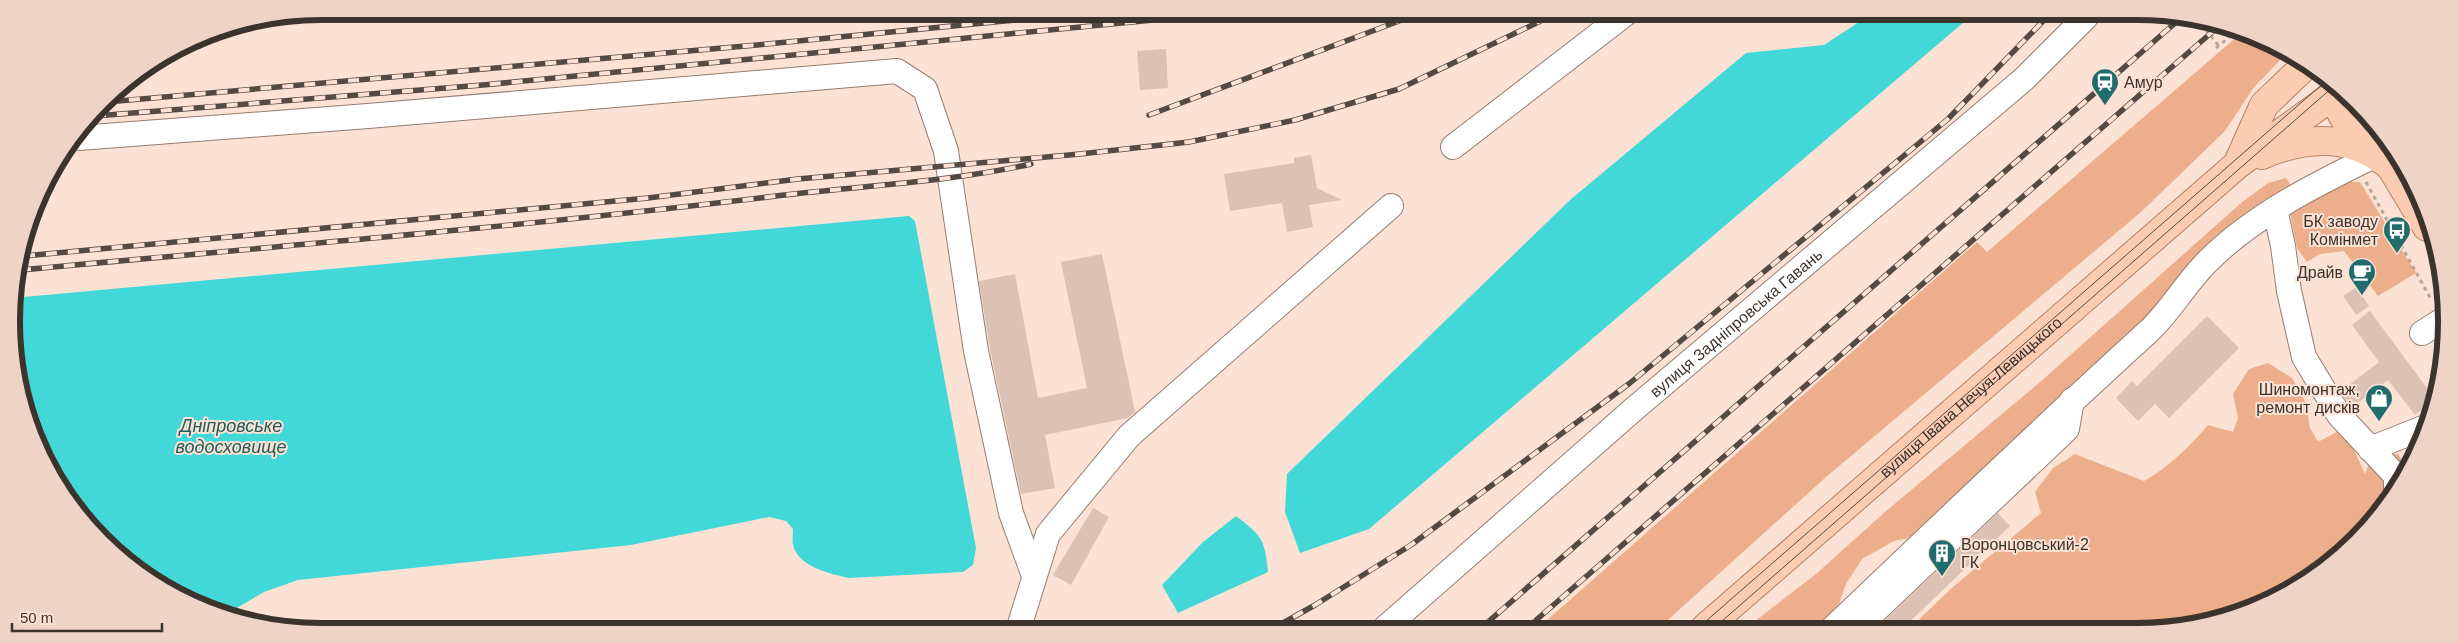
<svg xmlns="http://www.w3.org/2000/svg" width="2458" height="643" font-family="Arial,sans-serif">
	<rect width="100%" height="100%" fill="#fce2d4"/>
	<path fill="#ecae8b" d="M2239,35L2286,54L2254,87L2225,131L2141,212L1826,477L1659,628H1538L1977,242L1987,252Z
		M2286,178L2292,187L1920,536L1894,541L1862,559L1846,584L1839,604L1817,629L1746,628L1816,574L1885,512L2039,383L2241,203L2268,183Z
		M2344,182H2360L2416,273L2378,296L2344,251L2320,254L2307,262L2297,248L2290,213Z
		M2268,363L2292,378L2306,403L2310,428L2318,442L2344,428L2365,474L2372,457L2398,454L2408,469L2405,476L2341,555L2255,608L2177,629H1909L1953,587L2041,513L2035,492L2053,468L2075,454L2144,481C2168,468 2190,446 2208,425L2233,432L2238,418L2233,394L2249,369Z"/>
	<path fill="#41d8d7" d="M1868,16H1971L1369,529L1300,553L1285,512L1287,474L1570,200L1746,53L1824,45Z
		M909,216L915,221L976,548L973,565L963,572L849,578C831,574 798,567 793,545C792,540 793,534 793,529L786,521L769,517L631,545L298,580L264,592L228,613L166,590L76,511L22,402L13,298Z
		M1236,516C1262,536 1265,539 1268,572L1178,613L1162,585L1203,542Z"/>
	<path fill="#dbc2b4" d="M1166,49L1168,88L1140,90L1137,51Z
		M1311,155L1317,188L1342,200L1309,205L1313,227L1287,232L1282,203L1230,211L1224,174L1294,163V158Z
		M1102,254L1135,412L1128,418L1045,435L1055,488L1021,494L990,349L979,281L1015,274L1038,398L1087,388L1061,262Z
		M2356,287L2369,306L2356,315L2343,296Z
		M2370,311L2435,399L2415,415L2388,380L2351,408L2341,391L2379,362L2352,325Z
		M2207,316L2239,348L2169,418L2155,404L2138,421L2116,398L2132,381L2137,386Z
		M1093,508L1109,517L1071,585L1053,575Z
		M1998,513L2010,526L1902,629H1876Z"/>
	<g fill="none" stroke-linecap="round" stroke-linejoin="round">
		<g stroke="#957d71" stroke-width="26">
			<g id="minor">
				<path d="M79,138L368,116L897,71L925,89L946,151L976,351L1011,513L1034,576"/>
				<path d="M1453,147L1624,15"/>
				<path d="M2275,209L2283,246L2289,291L2304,357L2339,415L2396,476V487"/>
				<path d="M2422,333L2441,321"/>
				<path d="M2370,449L2423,428"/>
				<path d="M1019,627L1048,534L1129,436L1391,206"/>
				<path id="s1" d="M1385,628L1634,409L2024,79L2086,17"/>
				<path d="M1832,629C1937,529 2042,428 2149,331C2170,311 2185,285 2205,264C2252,216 2316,184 2376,155"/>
				<path d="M1856,629L2067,429L2072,400"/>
			</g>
		</g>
		<g stroke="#b68062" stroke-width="30">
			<g id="major">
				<path d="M2335,90C2336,114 2354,134 2371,150"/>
				<path d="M2375,130L2391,167L2427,227"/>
				<path d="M2262,155C2308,135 2352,134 2391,167"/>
				<path d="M2238,163L2264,105L2308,63"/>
				<path id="s2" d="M1705,628L2238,164L2338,92"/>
			</g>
		</g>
		<path stroke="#baa69a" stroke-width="3" stroke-dasharray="4 4" stroke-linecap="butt" d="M2196,17L2219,46
			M2216,48L2234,33
			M2366,182L2432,301"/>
		<use href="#minor" stroke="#fff" stroke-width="24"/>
		<use href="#major" stroke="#fbccb2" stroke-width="28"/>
		<path stroke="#554a43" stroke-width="1" d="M1698,628L2326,81
			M1714,628L2333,87"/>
		<g stroke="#554a43" stroke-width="5.5">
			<path id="rail" d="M107,102L757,45L1076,14
				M1149,115L1415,15
				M95,116L483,85L1215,14
				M24,256L648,198L798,179L1080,154L1189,142L1295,120L1399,89L1553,15
				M20,270C269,247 519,227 768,197C855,186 944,183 1031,164
				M1274,628L1315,605L1411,545L1630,383L1948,119L2047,17
				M1481,628L2182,17
				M1527,628L2219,26"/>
		</g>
		<use href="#rail" stroke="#fce2d4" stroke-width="4" stroke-dasharray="11" stroke-linecap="butt"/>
	</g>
	<defs>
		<g id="station-pin" transform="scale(1.4375)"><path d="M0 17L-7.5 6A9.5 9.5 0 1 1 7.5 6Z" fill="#216d6c" stroke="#fce2d4"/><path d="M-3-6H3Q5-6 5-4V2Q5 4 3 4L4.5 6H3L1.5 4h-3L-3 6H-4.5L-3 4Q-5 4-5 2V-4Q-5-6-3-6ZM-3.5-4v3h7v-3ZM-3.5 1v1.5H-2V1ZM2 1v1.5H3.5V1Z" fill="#fff"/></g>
		<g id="bus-pin" transform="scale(1.4375)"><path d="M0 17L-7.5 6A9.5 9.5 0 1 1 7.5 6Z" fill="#216d6c" stroke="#fce2d4"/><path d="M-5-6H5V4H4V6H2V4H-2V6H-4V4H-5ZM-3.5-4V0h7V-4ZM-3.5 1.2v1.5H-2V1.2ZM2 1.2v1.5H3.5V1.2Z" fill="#fff"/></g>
		<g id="cafe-pin" transform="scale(1.4375)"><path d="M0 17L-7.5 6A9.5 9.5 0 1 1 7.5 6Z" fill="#216d6c" stroke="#fce2d4"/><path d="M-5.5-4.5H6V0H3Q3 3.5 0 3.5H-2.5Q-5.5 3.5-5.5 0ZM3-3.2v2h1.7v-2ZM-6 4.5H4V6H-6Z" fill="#fff"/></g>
		<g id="shop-pin" transform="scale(1.4375)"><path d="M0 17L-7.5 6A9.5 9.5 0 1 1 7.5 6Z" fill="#216d6c" stroke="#fce2d4"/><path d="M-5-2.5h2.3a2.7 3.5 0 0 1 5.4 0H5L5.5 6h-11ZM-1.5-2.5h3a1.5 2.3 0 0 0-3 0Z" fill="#fff"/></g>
		<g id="building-pin" transform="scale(1.4375)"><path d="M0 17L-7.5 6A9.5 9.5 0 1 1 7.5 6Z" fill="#216d6c" stroke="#fce2d4"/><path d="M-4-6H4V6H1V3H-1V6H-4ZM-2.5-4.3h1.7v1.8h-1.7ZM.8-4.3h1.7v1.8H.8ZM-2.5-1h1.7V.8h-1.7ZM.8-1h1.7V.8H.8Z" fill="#fff"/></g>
	</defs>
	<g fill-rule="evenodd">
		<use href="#station-pin" x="2105" y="82"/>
		<use href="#bus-pin" x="2397" y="230"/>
		<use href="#cafe-pin" x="2362" y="272"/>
		<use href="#shop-pin" x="2379" y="398"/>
		<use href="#building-pin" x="1942" y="553"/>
	</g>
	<g text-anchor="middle" stroke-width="4" stroke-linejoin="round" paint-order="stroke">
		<g font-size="16" fill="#3c332d" stroke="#fce2d4" text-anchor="end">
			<text x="2124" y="88" text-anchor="start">Амур</text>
			<text x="2378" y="227">БК заводу<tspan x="2378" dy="18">Комінмет</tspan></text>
			<text x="2343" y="278">Драйв</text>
			<text x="2360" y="395">Шиномонтаж,<tspan x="2360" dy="18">ремонт дисків</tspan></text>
			<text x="1961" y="550" text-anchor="start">Воронцовський-2<tspan x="1961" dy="18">ГК</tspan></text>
		</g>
		<g font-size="16" fill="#3c332d" stroke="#fce2d4">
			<text dy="6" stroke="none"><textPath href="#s1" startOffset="465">вулиця Задніпровська Гавань</textPath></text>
			<text dy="6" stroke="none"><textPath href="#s2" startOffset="352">вулиця Івана Нечуя-Левицького</textPath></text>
		</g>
		<g font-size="18" font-style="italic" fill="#1f5c5b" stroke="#fce2d4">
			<text x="231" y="432">Дніпровське<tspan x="231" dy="21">водосховище</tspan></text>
		</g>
	</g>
	<path d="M0 0H2458V643H0ZM321 20H2137A301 301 0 0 1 2438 321V322A301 301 0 0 1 2137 623H321A301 301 0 0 1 20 322V321A301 301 0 0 1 321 20Z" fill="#edd4c7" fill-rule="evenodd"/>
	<path fill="none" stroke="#3c332d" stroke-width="6" d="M321 20H2137A301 301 0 0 1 2438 321V322A301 301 0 0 1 2137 623H321A301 301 0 0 1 20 322V321A301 301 0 0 1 321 20Z"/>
	<path d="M12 623v8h150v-8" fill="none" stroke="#3c332d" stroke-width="2.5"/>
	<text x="20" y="623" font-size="15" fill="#3c332d" stroke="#fce2d4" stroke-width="4" paint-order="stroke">50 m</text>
</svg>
